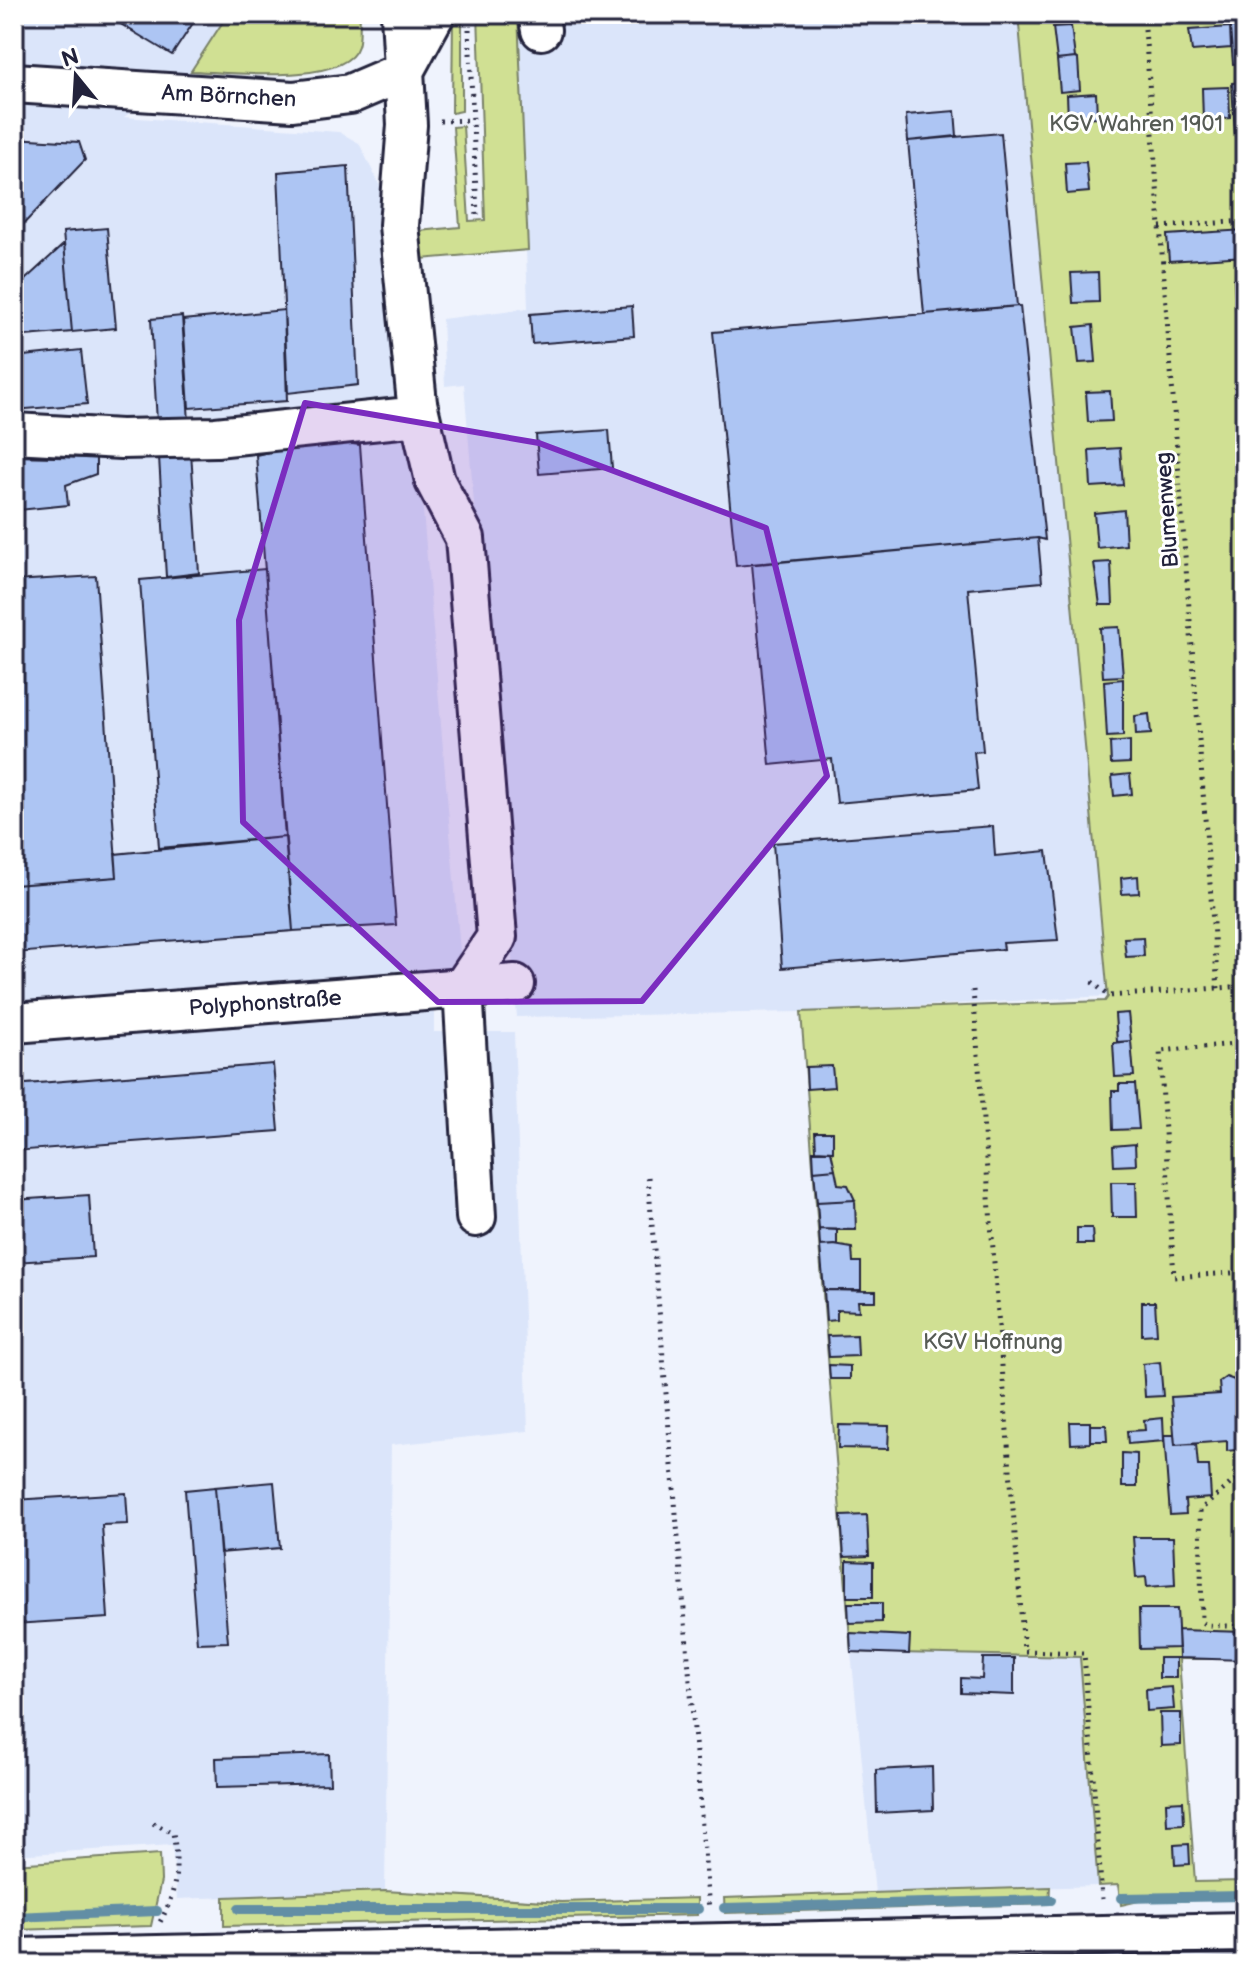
<svg xmlns="http://www.w3.org/2000/svg" width="1259" height="1978" font-family="'Balsamiq Sans',sans-serif">
	<rect width="100%" height="100%" fill="#eff3fd"/>
	<filter id="ink" filterUnits="userSpaceOnUse"><feTurbulence type="fractalNoise" baseFrequency=".0125" numOctaves="2"/><feDisplacementMap in="SourceGraphic" scale="16" xChannelSelector="R" yChannelSelector="G"/><feConvolveMatrix kernelMatrix="1 2 1 2 8 2 1 2 1" color-interpolation-filters="sRGB"/></filter>
	<g filter="url(#ink)">
		<path fill="#dbe5fa" d="M14,14H228L191,71L124,117L339,132L359,143L399,225L463,987L434,989V1032H514L528,1431L391,1445L385,1891L177,1899L172,1845L14,1855Z
			M518,14H1018L1109,996L801,1012L517,1017L464,384L445,386L442,319L528,308Z
			M851,1652L1080,1657L1098,1886L875,1893Z
			M1143,1953V1964H638Z"/>
		<path fill="#d0e093" stroke="#798167" stroke-width="2" d="M228,14H360C359,23 361,37 358,46C346,87 225,72 191,71Z
			M453,14H462V111L452,113Z
			M478,14H518L528,250L421,259L419,231L460,227L453,127L463,126L469,221L485,220Z
			M1018,14H1245V1659H1179L1195,1882L1245,1881V1899L1139,1901L1121,1905L1118,1885L1098,1886L1080,1657L851,1652L801,1012L1105,1001L1108,997Z
			M160,1854L161,1881L151,1926L14,1930V1864Z
			M1050,1887L1049,1904L725,1913L724,1898Z
			M385,1891L561,1902L697,1898V1915L224,1926V1897Z"/>
		<g fill="none" stroke-linecap="round" stroke-linejoin="round">
			<path stroke="#628ea5" stroke-width="10" d="M1121,1898L1245,1896
				M724,1908L1051,1900
				M239,1909H698
				M14,1917L157,1911"/>
		</g>
		<path fill="#adc5f3" stroke="#22223b" stroke-width="2" d="M104,14H199L172,55Z
			M1245,25V63L1233,64L1230,27Z
			M1071,26L1075,58L1057,60L1053,27Z
			M1230,27L1231,48L1192,51L1189,30Z
			M1075,58L1078,59L1080,90L1060,92L1057,60Z
			M1245,82V135H1235L1232,83Z
			M1229,87L1230,118L1203,120L1202,88Z
			M1096,93L1097,117L1068,119L1067,95Z
			M955,111L957,136L908,141L906,115Z
			M1001,133L1017,306L924,314L908,141Z
			M14,138L79,142L85,160L14,234Z
			M1086,162L1089,192L1067,194L1065,163Z
			M348,166L358,385L288,393L278,172Z
			M107,228L116,328L72,332L63,232Z
			M1245,230V256L1169,261L1167,235Z
			M64,244L72,332L14,337V290Z
			M1098,272L1099,302L1073,303L1071,273Z
			M1245,278V316H1244L1236,313L1234,279Z
			M632,306L634,336L532,344L530,314Z
			M1020,306L1045,540L1038,538L736,566L713,332Z
			M284,310L287,401L189,408L183,320Z
			M182,316L199,573L166,577L151,319Z
			M1093,325L1096,362L1079,363L1075,327Z
			M81,350L87,404L14,410V357Z
			M1110,391L1112,421L1088,422L1086,392Z
			M609,430L612,468L539,474L536,435Z
			M321,440L360,445L396,925L293,931L256,455Z
			M1120,448L1123,485L1091,487L1089,450Z
			M14,456L96,458V474L66,485L68,505L19,510L18,491L14,492Z
			M1124,510L1126,545L1097,548L1094,513Z
			M1038,538L1042,582L968,589L983,751L974,752L978,790L837,803L832,759L770,765L752,564Z
			M1111,562L1113,605H1100L1094,563Z
			M265,569L285,837L159,848L140,580Z
			M96,576L117,877L14,885V581Z
			M1119,627L1123,676L1103,677L1100,628Z
			M1123,679V736L1107,737L1104,681Z
			M1149,714L1151,734L1136,735L1135,716Z
			M1130,741V763L1111,764L1110,743Z
			M1130,774L1132,794L1114,796L1112,776Z
			M993,826L995,856L1047,851L1058,940L1003,943L1004,949L782,968L773,843Z
			M285,837L293,931L14,953V885L117,877L115,854Z
			M1138,876L1139,893L1122,894L1121,878Z
			M1143,937L1144,956L1126,957L1124,938Z
			M1128,1013L1131,1041L1117,1042L1115,1014Z
			M1131,1041L1134,1076L1115,1077L1113,1043Z
			M273,1064L279,1131L14,1151V1085Z
			M832,1066L834,1087L807,1089L806,1067Z
			M1119,1084H1135L1139,1129L1113,1130L1112,1091H1119Z
			M815,1132H833V1151L816,1150Z
			M1135,1144L1136,1165L1114,1166L1113,1146Z
			M813,1151H831L835,1169L814,1171Z
			M835,1169L838,1184L848,1185L855,1200L817,1202L814,1171Z
			M1111,1182H1136L1137,1217H1112Z
			M89,1195L93,1257L14,1262V1200Z
			M855,1200L856,1230L819,1229L817,1202Z
			M1077,1228H1092L1093,1244H1077Z
			M819,1229L837,1230V1245L820,1246Z
			M834,1245L852,1248L853,1262H861V1290H824L820,1246Z
			M824,1290L876,1291V1301H858L859,1311L837,1310V1320L826,1321Z
			M1142,1302H1155L1157,1334L1142,1335Z
			M857,1335L858,1356L829,1357L827,1336Z
			M1160,1362L1163,1396L1145,1397L1143,1364Z
			M829,1365L850,1366V1379H830Z
			M1226,1377L1240,1382L1242,1397H1245V1449L1227,1451V1441L1175,1445L1171,1397L1220,1394L1219,1382Z
			M1163,1418L1164,1441L1128,1444L1127,1431L1145,1430L1144,1420Z
			M1070,1422H1090V1443L1071,1444Z
			M839,1425L889,1426L888,1449L838,1448Z
			M1090,1425H1106L1107,1441H1090Z
			M1164,1435H1174L1175,1445L1196,1444L1198,1466H1209L1211,1498L1185,1500L1186,1514L1170,1515Z
			M1122,1453L1137,1454V1487H1122Z
			M274,1482L280,1548L220,1553L215,1487Z
			M215,1487L228,1642L197,1643L185,1490Z
			M126,1493L128,1524L102,1525L108,1618L14,1624V1500Z
			M867,1515L869,1556L844,1557L841,1516Z
			M1133,1537H1173L1175,1585L1147,1587L1146,1577L1136,1578Z
			M847,1561L873,1562V1597H847Z
			M848,1603H882V1622L849,1623Z
			M1139,1609H1177L1179,1648L1140,1649Z
			M1178,1630L1245,1632V1660L1179,1658Z
			M850,1633L910,1636L909,1654L851,1652Z
			M983,1658H1014V1695L961,1693V1678L982,1679Z
			M1159,1658H1176V1678H1159Z
			M1172,1687L1174,1709L1147,1711L1146,1689Z
			M1160,1713H1181V1745L1161,1746Z
			M1242,1748H1245V1793H1240Z
			M329,1754L330,1784L217,1787L216,1758Z
			M932,1767L933,1810L877,1813L876,1770Z
			M1183,1801L1184,1824L1167,1825L1166,1802Z
			M1189,1844L1190,1864L1175,1865L1174,1845Z"/>
		<g fill="none" stroke-linecap="round" stroke-linejoin="round">
			<g stroke="#22223b" stroke-width="44">
				<path id="minor" d="M401,14L407,125L399,225L417,403L435,481L465,538L497,937L463,987L476,1217
					M538,14L541,30
					M404,71L435,14
					M14,83L293,101L350,94L404,71
					M14,433L121,439L216,437L419,416
					M14,1023L515,984
					M14,1958L1245,1932"/>
			</g>
			<path stroke="#22223b" stroke-width="5" stroke-dasharray="2 6" stroke-linecap="butt" d="M469,29L477,216
				M1145,29L1218,989
				M440,121L471,120
				M1160,227L1245,221
				M1092,982L1109,996L1245,986
				M973,990L1024,1651L1084,1653L1102,1899
				M1245,1043L1160,1051L1174,1277L1245,1272
				M648,1177L709,1910
				M1245,1458L1240,1463L1237,1478L1200,1510L1202,1622L1206,1625L1245,1627
				M153,1823L173,1833C179,1866 177,1892 160,1922"/>
			<use href="#minor" stroke="#fff" stroke-width="38"/>
			<path stroke="#22223b" stroke-width="2" d="M1001,1964L1245,1958"/>
		</g>
	</g>
	<path fill="#7b2cbf" fill-opacity="0.2" stroke="#7b2cbf" stroke-width="6" stroke-linejoin="round" d="M305,403L539,443L766,528L827,776L642,1001L438,1002L243,822L239,620Z"/>
	<g text-anchor="middle" stroke-width="6" stroke-linejoin="round" paint-order="stroke">
		<g font-size="22" fill="#22223b" stroke="#fff">
			<text transform="translate(229 95) rotate(3)" y="8">Am Börnchen</text>
			<text transform="translate(1166 510) rotate(-94)" y="8">Blumenweg</text>
			<text transform="translate(265 1002) rotate(-4)" y="8">Polyphonstraße</text>
		</g>
		<g font-size="22" fill="#565b55" stroke="#fff">
			<text x="1136" y="131">KGV Wahren 1901</text>
			<text x="993" y="1349">KGV Hoffnung</text>
		</g>
	</g>
	<rect width="1259" height="1978" fill="none" stroke="#fff" stroke-width="48"/>
	<rect x="24" y="24" width="1211" height="1930" fill="none" stroke="#22223b" stroke-width="3" filter="url(#ink)"/>
	<g transform="translate(76 76) rotate(342)" stroke="#ffffff" stroke-width="6" paint-order="stroke">
	<path d="M0-6L14 30L0 20L-14 30Z" fill="#22223b"/>
	<text y="-12" font-size="22" font-weight="bold" text-anchor="middle" fill="#22223b">N</text>
	</g>
</svg>
